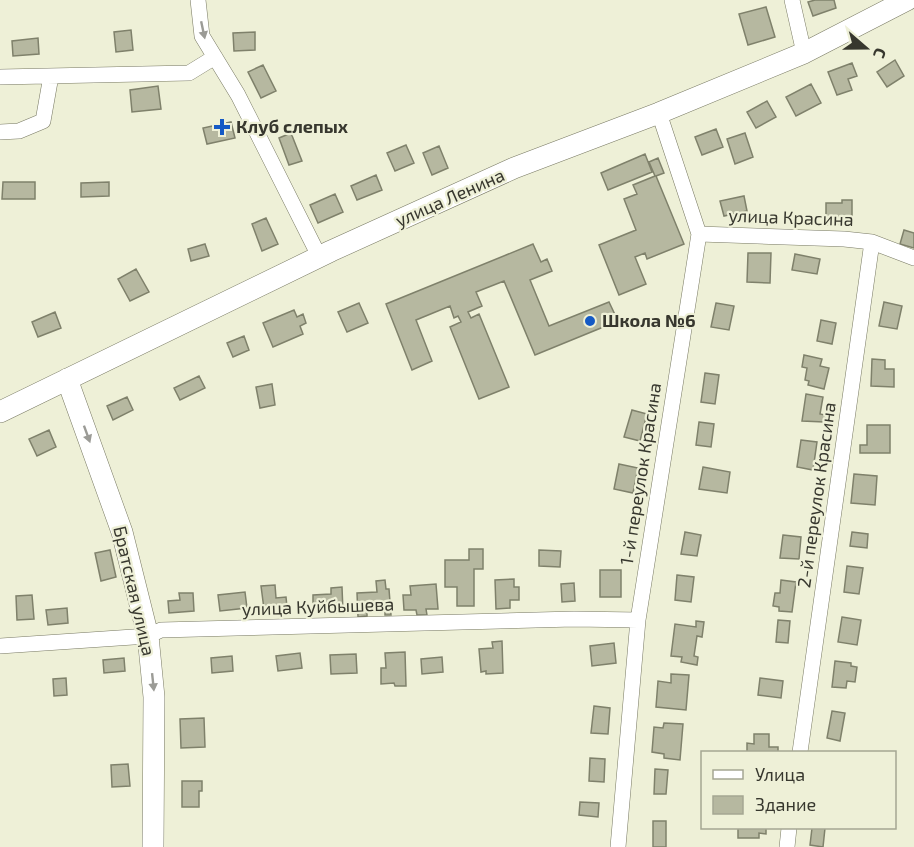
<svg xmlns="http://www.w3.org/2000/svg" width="914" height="847" font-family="'Exo 2',sans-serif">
	<rect width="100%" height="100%" fill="#eef0d7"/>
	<path fill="#b6b8a0" stroke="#7f816b" stroke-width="1.5" d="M815,0H834L836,8L813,16L808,2Z
		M766,7L775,37L748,45L739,14Z
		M131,30L133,50L116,52L114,32Z
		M255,32V50L234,51L233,33Z
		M38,38L39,54L13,56L12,41Z
		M895,60L904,76L887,87L877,72Z
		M852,63L857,76L848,79L852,90L837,95L828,72Z
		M263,65L276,91L261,98L248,72Z
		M811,84L821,103L796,116L786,97Z
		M158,86L161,109L132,112L130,90Z
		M767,101L776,117L756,128L747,112Z
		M231,122L235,138L207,144L203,128Z
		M716,129L723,147L702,155L695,137Z
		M291,133L302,161L289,165L279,138Z
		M745,133L753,157L735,164L727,139Z
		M406,145L414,163L395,171L387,153Z
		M439,146L448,168L432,175L423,153Z
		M645,154L652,172L608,190L601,173Z
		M658,158L664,173L656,176L684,244L647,259L645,253L635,257L646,284L619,295L599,245L636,230L624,199L637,194L633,185L655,176L649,162Z
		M376,175L382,190L357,200L351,186Z
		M3,182H35V199H2Z
		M109,182V196L81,197V183Z
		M335,194L343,212L318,223L310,205Z
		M744,196L747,211L724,216L720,201Z
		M842,200H852V224L826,225V203H842Z
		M266,218L278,244L262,251L252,224Z
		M904,230L914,233V248L900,244Z
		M205,244L209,256L191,261L188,249Z
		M533,244L541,262L547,259L552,271L530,280L549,326L609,302L618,321L535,355L504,281L476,292L482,306L468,312L471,318L479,314L509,387L479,399L450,327L461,322L458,316L454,318L450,306L416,320L432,361L412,370L386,304Z
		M748,253H771L770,283L747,282Z
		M795,254L820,259L817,274L792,270Z
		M136,269L149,292L130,301L118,279Z
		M884,302L902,306L897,329L879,326Z
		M359,303L368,323L347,332L338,312Z
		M716,303L734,306L729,330L711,327Z
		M294,310L297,317L303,314L306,323L300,326L303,334L273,347L263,323Z
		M55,312L61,328L38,337L32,322Z
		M821,320L836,323L832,344L817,341Z
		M244,336L249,350L233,357L227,343Z
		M804,355L822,359L820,366L829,368L824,389L808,385L809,381L805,380L807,368L802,367Z
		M872,359L885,360V369H894V387L871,386Z
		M705,373L719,375L715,404L701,402Z
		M199,376L205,388L180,400L174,388Z
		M272,384L275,405L260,408L256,387Z
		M806,394L823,397L820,414L825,415L824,422L802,421Z
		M127,397L133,410L113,420L107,406Z
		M632,410L647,414L640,441L624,437Z
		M699,422L714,424L711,447L696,445Z
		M867,425H890V453H860V445H867Z
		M49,430L56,447L37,456L29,439Z
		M801,440L817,442L813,470L797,467Z
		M619,464L638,468L633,493L614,489Z
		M703,467L730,472L727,493L699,489Z
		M854,474L877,476L875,505L851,503Z
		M685,532L701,535L697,556L681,554Z
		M852,532L868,534L867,548L850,546Z
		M783,535L801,537L799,559L780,558Z
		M469,549H483V569H474V606H457V587H445V560H469Z
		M110,550L116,577L101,581L95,553Z
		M539,550L561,551L560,567L539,566Z
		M847,566L863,568L859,594L844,592Z
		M600,570H621V597H600Z
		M677,575L694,577L691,602L675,600Z
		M514,579V587H519V600H510V608L496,609L495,580Z
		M385,580L386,589H389L391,615H385V606L367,608V616L358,617L357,593L377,592L376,581Z
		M781,580L796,582L792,612L779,611V607L773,606L775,593H780Z
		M574,583L575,601L562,602L561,584Z
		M436,584L438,609H426L427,615H417L416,610H404L403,595H411L410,586Z
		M275,585L276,598L286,597L287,607L264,609L261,586Z
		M342,587L343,612L334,613V607L313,608V595L331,594V588Z
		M245,592L247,608L220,611L218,595Z
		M179,593H193L194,611L169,613L168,601L180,600Z
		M32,595L34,619L17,620L16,596Z
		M67,608L68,623L48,625L46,610Z
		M842,617L861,620L857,645L838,642Z
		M778,620L790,621L788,643L776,642Z
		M696,621L704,622L702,637L697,636L694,656L698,657L697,665L681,662L682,657L671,656L675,624L696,627Z
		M502,641L503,673L486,674V671L481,672L479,649L493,648L492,642Z
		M614,643L616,663L592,666L590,646Z
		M405,652L406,686H395L394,683L381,684V668H386L385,653Z
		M300,653L302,668L278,671L276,656Z
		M356,654L357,673L331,674L330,655Z
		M232,656L233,671L212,673L211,658Z
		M442,657L443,672L422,674L421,659Z
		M124,658L125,671L104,673L103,660Z
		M835,661L851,663V666L857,667L855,682L847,681L846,688L832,687Z
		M671,674L689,675L686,710L656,707L658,681L671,683Z
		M66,678L67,695L54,696L53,679Z
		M760,678L783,681L781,698L758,695Z
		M594,706L610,708L608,734L591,733Z
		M832,711L845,713L840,741L827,738Z
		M204,718L205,747L181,748L180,719Z
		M664,723L683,724L680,760L664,758V754L652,752L654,727L663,728Z
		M754,734H769V747H778V752H747V743L754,744Z
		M590,758L605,759L604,782L589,781Z
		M128,764L130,786L112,787L111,765Z
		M655,769L668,770L666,794H654Z
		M182,781H202V791H199V807H182Z
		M580,802L599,803L598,817L579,815Z
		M653,821H666V847H653Z
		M738,828H766V834L759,833V838H738Z
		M812,828H825L823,847L810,845Z"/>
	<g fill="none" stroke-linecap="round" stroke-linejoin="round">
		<g stroke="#787963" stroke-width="16">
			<path id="street" d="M198,0L202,36L238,95L320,258
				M792,0L804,53
				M0,77L189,73L215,57
				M0,132L19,131L43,121L51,76
				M699,234L844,239L872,242L914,258
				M0,646L148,636L161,630L574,619L638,620
				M800,752L872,242
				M618,847L638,620L699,234L659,113
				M787,847L789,828"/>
		</g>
		<g stroke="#787963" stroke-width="22">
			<path id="secondary" d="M67,379L122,532L148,636L154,697L153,847
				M0,412L331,251L514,168L659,113L804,53L907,0"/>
		</g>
		<use href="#street" stroke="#fff" stroke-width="15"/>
		<use href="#secondary" stroke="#fff" stroke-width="21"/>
	</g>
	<defs><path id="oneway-solid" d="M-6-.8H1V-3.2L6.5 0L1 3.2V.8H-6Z" transform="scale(1.5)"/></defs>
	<g fill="#9b9b96">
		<use href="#oneway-solid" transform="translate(203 30) rotate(78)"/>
		<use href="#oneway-solid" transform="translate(87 434) rotate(70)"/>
		<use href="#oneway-solid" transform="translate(153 682) rotate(84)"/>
	</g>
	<g fill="#155ac5" stroke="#eef0d7" stroke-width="2">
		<path d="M219 118h6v6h6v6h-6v6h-6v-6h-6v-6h6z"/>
		<circle cx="590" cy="321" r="6"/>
	</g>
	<g text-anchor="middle" stroke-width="4.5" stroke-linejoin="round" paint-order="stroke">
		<g font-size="18" font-weight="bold" fill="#37372e" stroke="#eef0d7" text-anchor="start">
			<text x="236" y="133">Клуб слепых</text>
			<text x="602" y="327">Школа №6</text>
		</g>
		<g font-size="18" fill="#37372e" stroke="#eef0d7">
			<text transform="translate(450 198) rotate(-24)" y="6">улица Ленина</text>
			<text transform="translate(791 218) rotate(2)" y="6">улица Красина</text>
			<text transform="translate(641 474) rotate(-81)" y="6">1-й переулок Красина</text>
			<text transform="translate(817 495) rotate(-82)" y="6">2-й переулок Красина</text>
			<text transform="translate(134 591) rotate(77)" y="6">Братская улица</text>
			<text transform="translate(318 607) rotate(-2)" y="6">улица Куйбышева</text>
		</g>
	</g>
	<rect x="701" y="751" width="195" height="78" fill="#eef0d7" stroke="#a5a693" stroke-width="1.5"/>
	<rect x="713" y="770" width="30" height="9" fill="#ffffff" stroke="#a5a693" stroke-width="1.5"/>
	<text x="755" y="781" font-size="18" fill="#37372e">Улица</text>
	<rect x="713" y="796" width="30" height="18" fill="#b6b8a0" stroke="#a5a693" stroke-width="1.5"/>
	<text x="755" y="811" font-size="18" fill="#37372e">Здание</text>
	<g transform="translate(866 48) rotate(110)" stroke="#eef0d7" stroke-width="4.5" paint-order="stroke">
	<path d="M0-4.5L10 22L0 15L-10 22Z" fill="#37372e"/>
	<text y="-9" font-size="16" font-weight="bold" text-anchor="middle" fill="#37372e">С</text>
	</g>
</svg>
